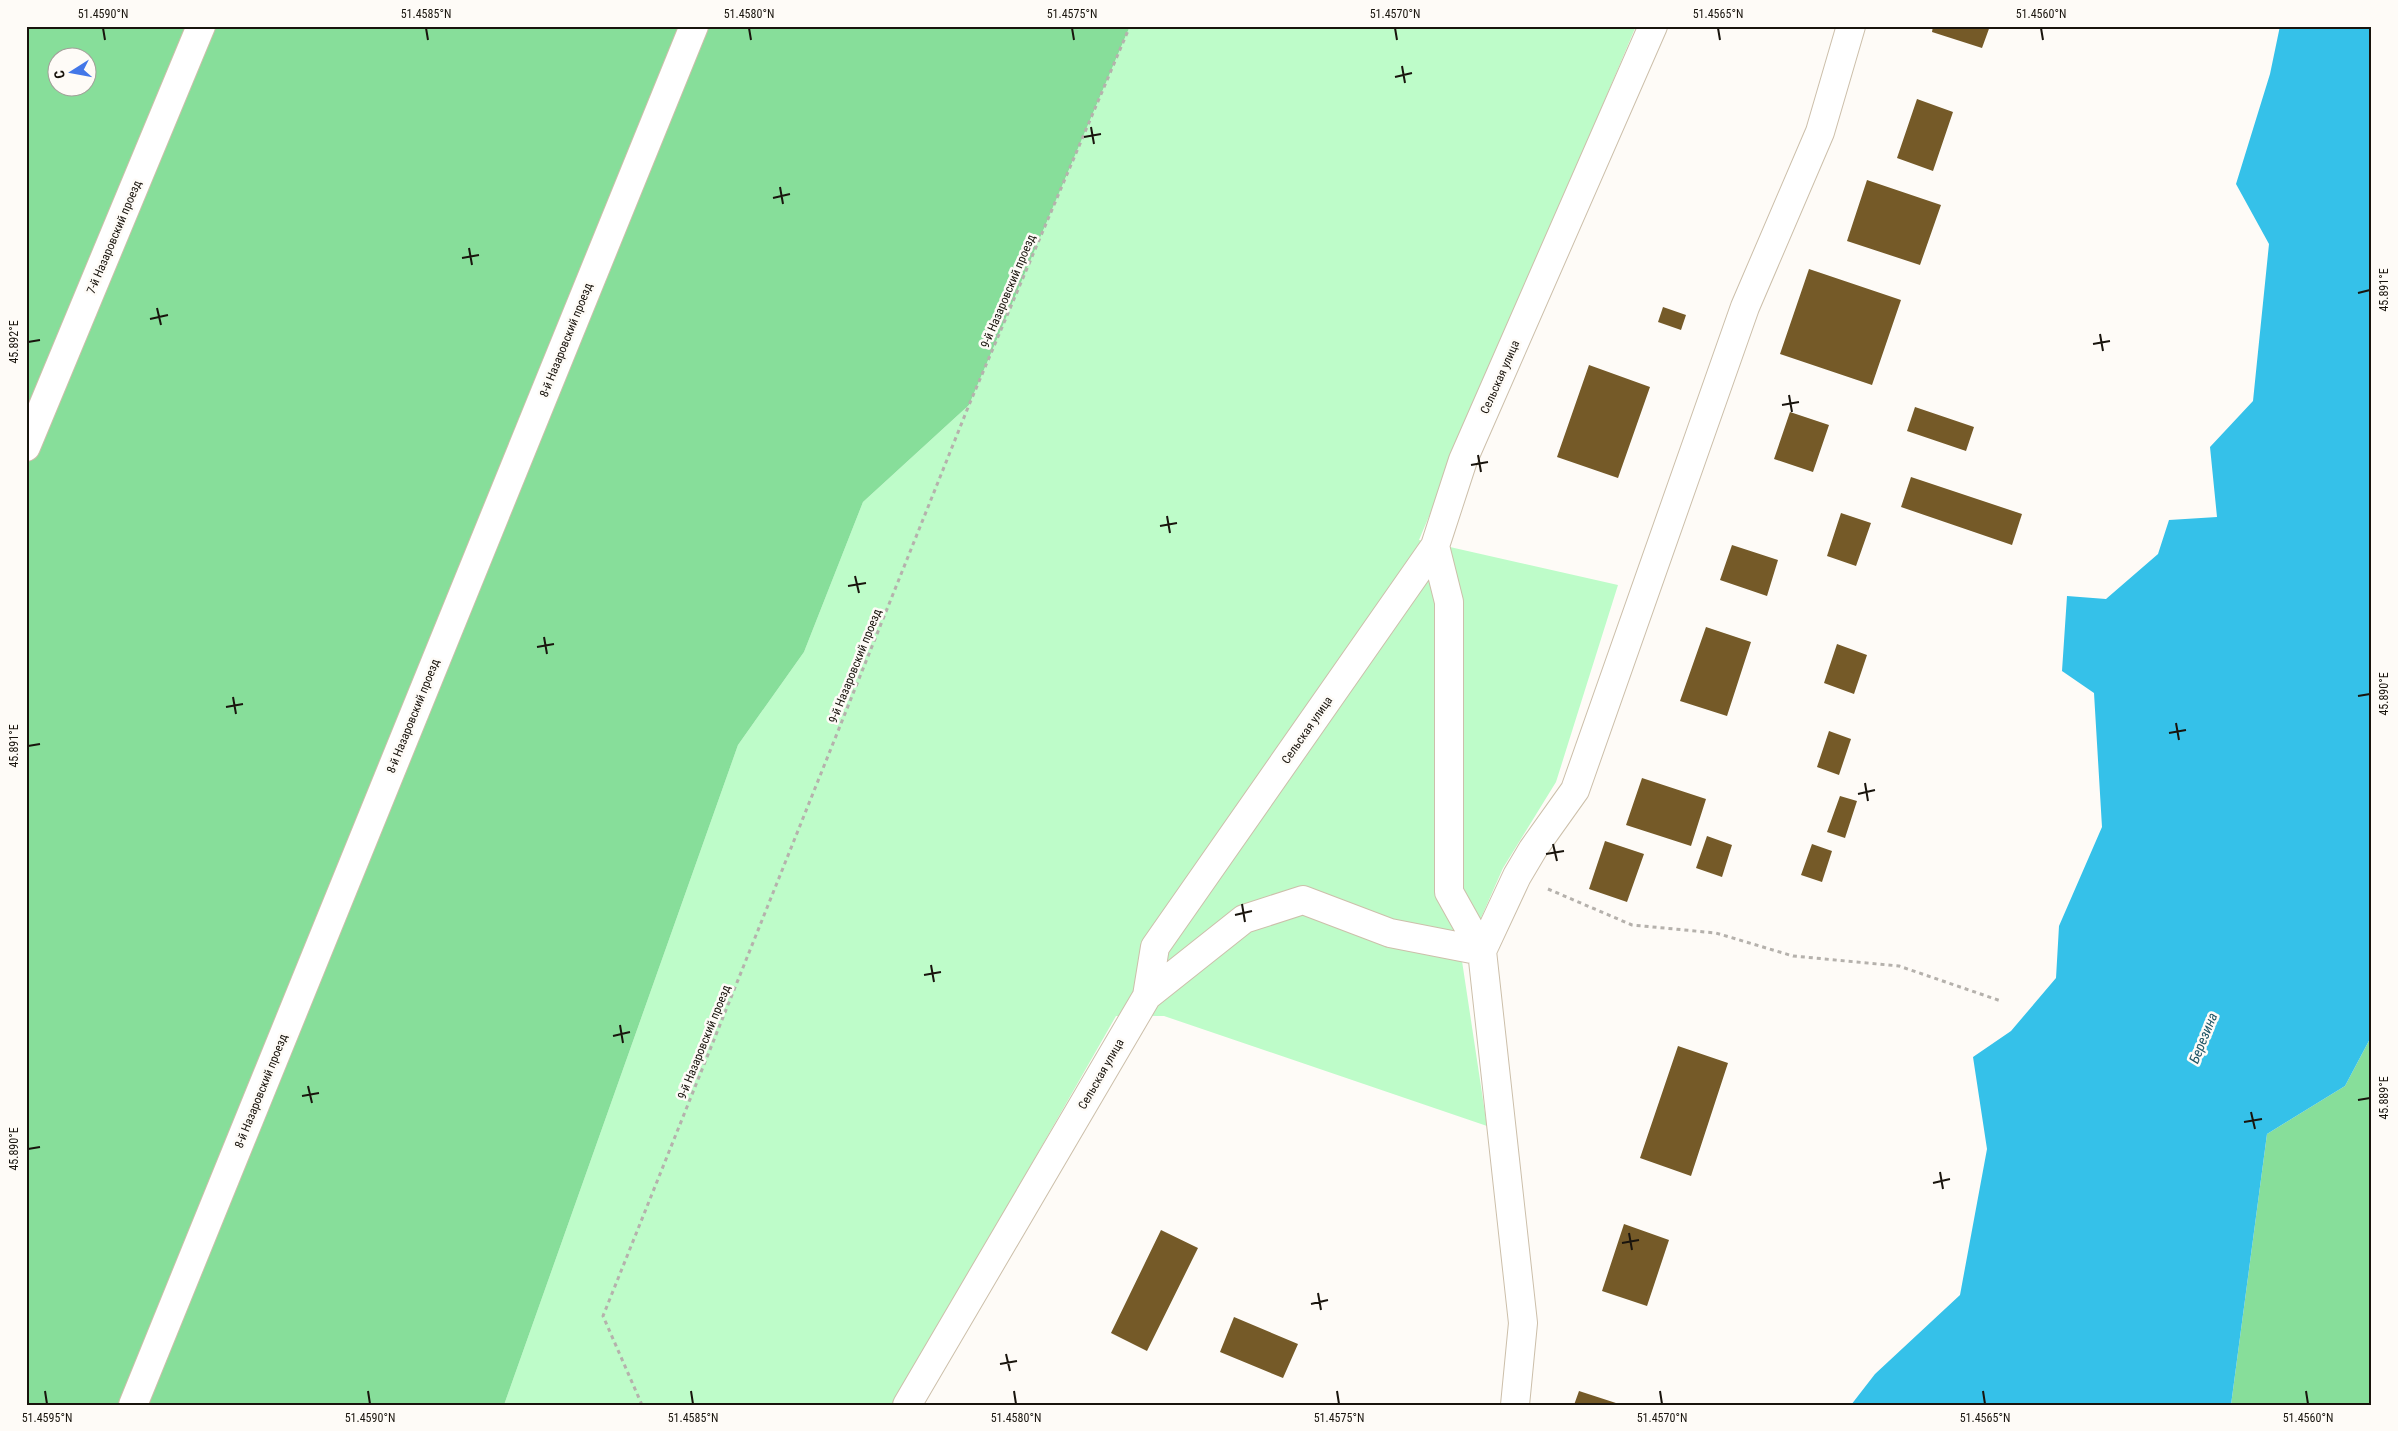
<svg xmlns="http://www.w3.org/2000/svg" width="2398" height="1431" font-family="'Roboto Condensed',sans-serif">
	<rect width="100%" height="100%" fill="#fefbf7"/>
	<path fill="#befcc9" d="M1130,26H1636L1419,540L1618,585L1556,782L1503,868L1462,961L1487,1126L1164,1016H1116L894,1405H504L738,745L804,652L863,502L969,405Z"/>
	<path fill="#87de9a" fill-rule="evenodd" d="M26,26H1130L969,405L863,502L804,652L738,745L504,1405H26ZM58,58H88V88H58Z
		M2372,1035V1405H2231L2267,1134L2345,1086Z"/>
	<path fill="#35c1e9" d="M2280,26H2372V1035L2345,1086L2267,1134L2231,1405H1851L1875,1374L1960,1295L1987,1149L1973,1057L2011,1031L2056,978L2059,926L2102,827L2094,693L2062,671L2067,596L2106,599L2158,554L2169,520L2217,517L2210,447L2253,401L2269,244L2236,184L2270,74Z"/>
	<path fill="#755a28" d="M1933,26H1990L1982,48L1932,32Z
		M1917,99L1953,112L1933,171L1897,158Z
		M1867,180L1941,205L1920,265L1847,241Z
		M1809,269L1901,300L1872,385L1780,354Z
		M1663,307L1686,315L1681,330L1658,322Z
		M1589,365L1650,387L1618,478L1557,457Z
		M1915,407L1974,427L1966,451L1907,431Z
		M1790,412L1829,425L1813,472L1774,459Z
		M1911,477L2022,514L2012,545L1901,507Z
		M1841,513L1871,523L1856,566L1827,556Z
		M1732,545L1778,560L1767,596L1720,580Z
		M1706,627L1751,642L1727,716L1680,701Z
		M1837,644L1867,655L1854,694L1824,683Z
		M1829,731L1851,739L1839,775L1817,767Z
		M1642,778L1706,799L1691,846L1626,825Z
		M1840,796L1857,801L1845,838L1827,832Z
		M1707,836L1732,845L1722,877L1696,868Z
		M1605,841L1644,854L1627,902L1589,889Z
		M1812,844L1832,851L1822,882L1801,875Z
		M1678,1046L1728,1063L1691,1176L1640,1158Z
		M1624,1224L1669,1240L1647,1306L1602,1291Z
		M1161,1230L1198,1248L1147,1351L1111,1333Z
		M1234,1317L1298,1344L1283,1378L1220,1352Z
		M1579,1391L1619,1404V1405H1574Z"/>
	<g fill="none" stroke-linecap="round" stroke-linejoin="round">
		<g stroke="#ccbfaa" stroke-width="30">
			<path id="minor" d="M26,447L201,26
				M1435,546L1449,602V892L1482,951
				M1147,996L1244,919L1303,900L1390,933L1482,951
				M133,1405L694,26
				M907,1405L1147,996L1155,947L1435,546L1463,460L1653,26
				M1515,1405L1523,1323L1482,951L1517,876L1533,849L1575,790L1745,307L1820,132L1851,26"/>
		</g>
		<path stroke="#b5b1ac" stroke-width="3" stroke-dasharray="4 4" stroke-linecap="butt" d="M1548,889L1632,925L1716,933L1793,956L1899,966L2001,1001
			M642,1405L603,1316L969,405L1130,26"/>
		<use href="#minor" stroke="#fff" stroke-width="28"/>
	</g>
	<path fill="none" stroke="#19140d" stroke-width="2" d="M103,28L105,40M426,28L428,40M749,28L751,40M1072,28L1074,40M1395,28L1397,40M1718,28L1720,40M2041,28L2043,40M1402,66L1405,83M1395,77L1412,73M1091,127L1094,144M1084,137L1101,134M780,187L783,204M773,198L790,194M469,248L472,265M462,258L479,255M2358,293L2370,290M157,308L161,325M150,319L168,315M2100,334L2103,351M28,342L40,340M2093,344L2110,341M1789,395L1792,412M1782,405L1799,402M1478,455L1481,472M1471,465L1488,462M1167,516L1170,533M1160,526L1177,523M855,576L859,593M848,586L866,583M544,637L547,654M537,647L554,644M2358,696L2370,694M233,697L236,714M226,707L243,704M2176,723L2179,740M2169,733L2186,730M28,746L40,744M1865,783L1868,801M1858,794L1875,790M1553,844L1557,861M1546,854L1564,851M1242,904L1245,922M1235,915L1252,911M931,965L934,982M924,975L941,972M620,1025L623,1043M613,1036L630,1032M308,1086L312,1103M302,1096L319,1093M2358,1100L2370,1098M2251,1112L2255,1129M2244,1122L2262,1119M28,1149L40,1147M1940,1172L1943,1189M1933,1183L1950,1179M1629,1233L1632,1250M1622,1243L1639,1240M1318,1293L1321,1310M1311,1304L1328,1300M1006,1354L1010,1371M1000,1364L1017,1361M45,1391L47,1404M368,1391L370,1404M691,1391L693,1404M1014,1391L1016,1404M1337,1391L1339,1404M1660,1391L1662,1404M1983,1391L1985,1404M2306,1391L2308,1404"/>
	<g text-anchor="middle" stroke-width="5" stroke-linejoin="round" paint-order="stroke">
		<g font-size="12" fill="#19140d" stroke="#fefbf7">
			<text transform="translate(114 237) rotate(-67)" y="4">7-й Назаровский проезд</text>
			<text transform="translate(1008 291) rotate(-67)" y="4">9-й Назаровский проезд</text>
			<text transform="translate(566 340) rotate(-68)" y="4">8-й Назаровский проезд</text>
			<text transform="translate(1500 377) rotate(-66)" y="4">Сельская улица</text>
			<text transform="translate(855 666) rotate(-68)" y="4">9-й Назаровский проезд</text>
			<text transform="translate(413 716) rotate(-68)" y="4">8-й Назаровский проезд</text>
			<text transform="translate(1307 730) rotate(-55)" y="4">Сельская улица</text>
			<text transform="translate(704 1042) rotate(-68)" y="4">9-й Назаровский проезд</text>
			<text transform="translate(1101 1074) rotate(-60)" y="4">Сельская улица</text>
			<text transform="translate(261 1091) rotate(-68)" y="4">8-й Назаровский проезд</text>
		</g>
		<g font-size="14" font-style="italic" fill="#205667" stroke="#fefbf7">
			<text transform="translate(2203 1038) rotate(-68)" y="5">Березина</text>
		</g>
	</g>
	<rect width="2398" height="1431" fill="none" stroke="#fefbf7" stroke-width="55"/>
	<g transform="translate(72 72) rotate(259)"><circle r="24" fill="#fefbf7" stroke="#a29f99"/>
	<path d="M0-4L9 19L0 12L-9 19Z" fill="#4377e8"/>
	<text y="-8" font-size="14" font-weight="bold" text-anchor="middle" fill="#19140d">С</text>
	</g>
	<rect x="28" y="28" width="2342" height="1376" fill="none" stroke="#19140d" stroke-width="2"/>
	<g font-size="12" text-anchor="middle" fill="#19140d">
		<text x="103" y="18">51.4590°N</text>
		<text x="426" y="18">51.4585°N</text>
		<text x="749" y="18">51.4580°N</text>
		<text x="1072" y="18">51.4575°N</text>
		<text x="1395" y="18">51.4570°N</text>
		<text x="1718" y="18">51.4565°N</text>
		<text x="2041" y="18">51.4560°N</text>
		<text transform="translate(2384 290) rotate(-90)" y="4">45.891°E</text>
		<text transform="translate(14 342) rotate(-90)" y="4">45.892°E</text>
		<text transform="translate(2384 694) rotate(-90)" y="4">45.890°E</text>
		<text transform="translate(14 746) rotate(-90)" y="4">45.891°E</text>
		<text transform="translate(2384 1098) rotate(-90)" y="4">45.889°E</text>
		<text transform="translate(14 1149) rotate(-90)" y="4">45.890°E</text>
		<text x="47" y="1422">51.4595°N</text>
		<text x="370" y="1422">51.4590°N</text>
		<text x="693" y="1422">51.4585°N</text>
		<text x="1016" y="1422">51.4580°N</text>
		<text x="1339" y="1422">51.4575°N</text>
		<text x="1662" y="1422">51.4570°N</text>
		<text x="1985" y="1422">51.4565°N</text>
		<text x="2308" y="1422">51.4560°N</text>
	</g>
</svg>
